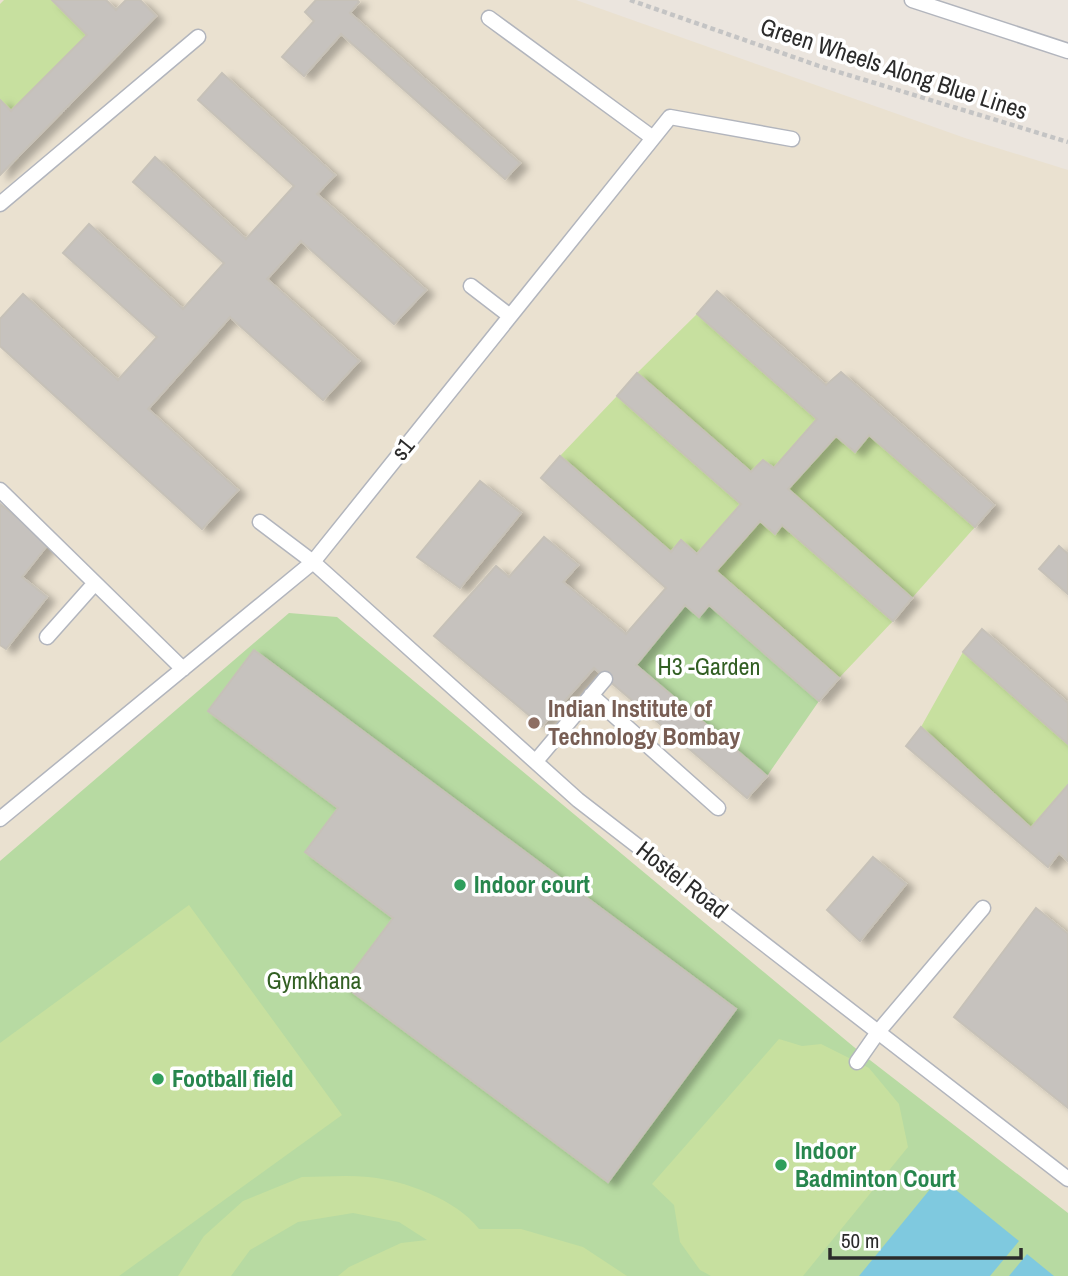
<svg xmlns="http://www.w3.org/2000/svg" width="1068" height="1276" font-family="'Archivo Narrow',sans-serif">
	<defs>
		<filter id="shadow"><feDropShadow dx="8" dy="4.5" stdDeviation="3.5" flood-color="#0004"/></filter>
	</defs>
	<rect width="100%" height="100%" fill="#ebe5de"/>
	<path fill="#eae1d0" d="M0,0H576L965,138L1068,170V1276H0Z"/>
	<path fill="#b7daa2" d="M685,605L698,616L709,605L819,701L767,776L636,665Z
		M289,613L337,617L866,1057L1068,1213V1276H0V861Z"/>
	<path fill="#c7e09f" d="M4,0H52L87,35L11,111L0,100V4Z
		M697,314L817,419L774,468L763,460L751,472L637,373Z
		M617,396L741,504L697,554L681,540L671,552L560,456Z
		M869,435L975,527L912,598L788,489L836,436L855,452Z
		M760,521L775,533L782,525L893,621L839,678L716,571Z
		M963,652L1068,744V785L1031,828L921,727Z
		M189,905L342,1115L119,1276H0V1043Z
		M779,1039L802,1046L821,1044L869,1068L899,1104L908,1147L803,1276H711L700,1270L680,1242L674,1205L652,1184Z
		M302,1177C324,1177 346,1175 368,1177C404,1180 457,1200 479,1229H521L583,1247L627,1276H338L349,1267L401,1243L427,1240L399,1222L353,1213L298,1222L250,1250L231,1276H178L204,1236L243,1201Z"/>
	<path fill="#7fc9df" d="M940,1177L1019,1241L990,1276H859Z
		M1027,1254L1054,1276H1009Z"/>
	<path fill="#c6c2be" stroke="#c6c1b8" stroke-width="2" filter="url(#shadow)" d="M52,0H106L116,10L126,0H140L156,16L0,175V100L11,111L87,35Z
		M316,0H357L359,2L350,13L520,163L505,179L341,34L304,76L282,57L314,21L305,12Z
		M222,73L335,175L317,194L426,290L394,324L301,241L267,279L359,361L323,400L230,317L148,409L238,490L202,529L0,346V319L23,294L118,380L157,337L63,253L89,224L183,309L224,263L133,182L155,157L246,239L294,186L198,100Z
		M717,291L826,385L841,372L994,505L975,527L869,435L855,452L836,436L788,489L912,598L893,621L782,525L775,534L760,521L716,571L839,678L819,701L709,605L699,617L685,605L636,665L767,776L747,798L594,668L542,726L434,636L496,566L509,577L544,537L578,565L563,582L626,634L666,588L541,478L560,456L671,552L681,540L697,554L741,504L617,396L637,373L751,472L763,460L774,468L817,419L697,314Z
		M480,481L521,513L460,588L417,557Z
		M0,504L49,543L22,577L47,597L6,649L0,645Z
		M1059,546L1068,554V594L1039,569Z
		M982,629L1068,703V744L963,652Z
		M254,650L736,1009L608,1182L343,985L393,918L305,852L338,808L208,711Z
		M921,727L1031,828L1068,785V861L1059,853L1048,867L906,746Z
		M873,857L906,884L860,941L827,910Z
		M1036,908L1068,934V1108L954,1017Z"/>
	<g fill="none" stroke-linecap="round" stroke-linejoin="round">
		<g stroke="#b2b5bd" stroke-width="17">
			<path id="lane" d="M912,0L1068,51
				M489,18L653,138
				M0,204L198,37
				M471,286L510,316
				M0,490L183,669
				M260,522L313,562L578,800L1068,1179
				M47,637L95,583
				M591,695L718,808
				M536,761L605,679
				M0,819L313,562L670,117L792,139
				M857,1062L878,1032L983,908"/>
		</g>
		<path stroke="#c4c4c4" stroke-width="4.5" stroke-dasharray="5 3.5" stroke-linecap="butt" d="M630,0L819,66L1068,142"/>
		<use href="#lane" stroke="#fff" stroke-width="14"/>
	</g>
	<circle fill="#8d6e63" stroke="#fff" stroke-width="2.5" cx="534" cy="723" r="7"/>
	<g fill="#2e9e5b" stroke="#fff" stroke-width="2.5">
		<circle cx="460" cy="885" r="7"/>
		<circle cx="158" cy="1079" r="7"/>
		<circle cx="781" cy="1165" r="7"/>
	</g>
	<g text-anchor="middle" stroke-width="7" stroke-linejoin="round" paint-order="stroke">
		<g font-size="24" fill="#2b2b2b" stroke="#fff">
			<text transform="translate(894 69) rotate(18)" y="8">Green Wheels Along Blue Lines</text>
			<text transform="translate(403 449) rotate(-51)" y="8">s1</text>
			<text transform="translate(682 880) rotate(38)" y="8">Hostel Road</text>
		</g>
		<g font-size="24" fill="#325f23" stroke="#fff">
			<text x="709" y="675">H3 -Garden</text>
			<text x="314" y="989">Gymkhana</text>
		</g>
		<g font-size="24" font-weight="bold" fill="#785e54" stroke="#fff" text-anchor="start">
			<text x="548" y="717">Indian Institute of<tspan x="548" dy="28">Technology Bombay</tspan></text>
		</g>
		<g font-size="24" font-weight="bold" fill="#27864d" stroke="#fff" text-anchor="start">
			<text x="474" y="893">Indoor court</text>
			<text x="172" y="1087">Football field</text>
			<text x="795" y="1159">Indoor<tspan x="795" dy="28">Badminton Court</tspan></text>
		</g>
	</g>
	<path d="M830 1248v10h191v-10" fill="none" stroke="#2b2b2b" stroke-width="3.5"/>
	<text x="841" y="1248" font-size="21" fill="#2b2b2b" stroke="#ffffff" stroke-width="5" paint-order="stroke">50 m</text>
</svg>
